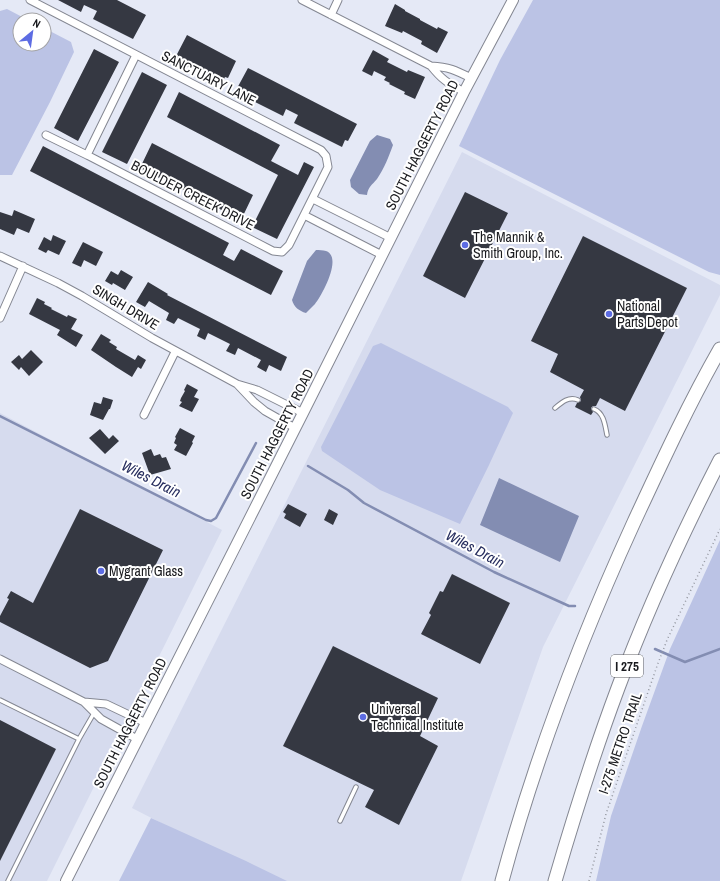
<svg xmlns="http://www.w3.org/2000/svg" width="720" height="881" font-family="'Archivo Narrow',sans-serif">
	<rect width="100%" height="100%" fill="#e5e9f6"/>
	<path fill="#d6dbee" d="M462,152L720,285V295L543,647L461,881H274L132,808Z
		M0,413L222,530L47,881H0Z"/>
	<path fill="#bbc3e5" d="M533,0H720V275L709,272L459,146L500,60Z
		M7,9L28,20H20V44H44V28L71,42L74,52L50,102L12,175H0V11Z
		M381,343L508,407L513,413L489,465L460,524L380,490L322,451L321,447L373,346Z
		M720,540V881H596L611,816L642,726L670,649Z
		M151,818L246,861L287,881H119Z"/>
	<path fill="#838db2" d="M377,135L390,139L393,145C389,156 384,169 377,179C372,185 368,187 367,195L359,194L351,187L350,180L370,141Z
		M316,250C319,250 323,250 326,251C343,257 322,295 315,304C312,307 309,310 306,313C299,311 294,307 292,300L307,261Z
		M499,478L579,516L560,562L480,525Z"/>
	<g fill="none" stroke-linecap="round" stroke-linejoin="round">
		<path stroke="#838db2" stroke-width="2.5" d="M0,416L206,520L211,521L216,518L256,443
			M308,466L348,490L364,503L494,572L569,606H575
			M655,649L685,662L720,649"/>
	</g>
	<path fill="#353842" d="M58,0H117L146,15L133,39L93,19L97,11L84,5L81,12Z
		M395,4L405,10V11L420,19V20L437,29L438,27L448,32L437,53L421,44L422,41L403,31L402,33L385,26Z
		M187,35L236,61L228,78L225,77L222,83L174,60Z
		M94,49L119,62L78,141L54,128Z
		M373,50L389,59L387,62L407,72L408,70L425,77L415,99L404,94L405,92L389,84L390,83L384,80L386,77L374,71L372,76L362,71Z
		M248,68L357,124L348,141L345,140L342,147L294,123L298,115L286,109L283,116L235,92Z
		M142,72L167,85L127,164L102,152Z
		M179,92L280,145L271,161L298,175L304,162L314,167L277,239L252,227L278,175L167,117Z
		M152,143L253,195L241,220L140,168Z
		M43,146L229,243L223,255L234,261L241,249L283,271L271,295L30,171Z
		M465,192L508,213L465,298L423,276Z
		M14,210L35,219L29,233L17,228L14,235L0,229V212L12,216Z
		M53,235L66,241L59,255L48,250L46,253L38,249L44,237L51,241Z
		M583,236L687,288L625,411L600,398L596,406H593L591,408L593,412L591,415L575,407L577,403L581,401L580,397L584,390L550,372L558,354L531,341Z
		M83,242L103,252L96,266L84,260L81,267L72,263Z
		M121,270L133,277L125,290L113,283L112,285L105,281L111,271L118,275Z
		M148,282L168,294L167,295L287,357L281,371L269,365L266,372L257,367L261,360L238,348L235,355L226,351L230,344L208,333L205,340L197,336L200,329L178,318L174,324L166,320L169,313L149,301L145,307L136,302Z
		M37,298L45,302L44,304L52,308L51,309L67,317L68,315L77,319L71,329L83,335L76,347L57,335L60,330L29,314Z
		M101,334L111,340L109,342L117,347L116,349L135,360L138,355L146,360L141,369L138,367L132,377L116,367L91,350Z
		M31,350L43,362L29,376L21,367L19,370L11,362L19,355L22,359Z
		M187,384L198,390L194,397L199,399L192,412L179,406L182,402L180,401L181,398L185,391L184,390Z
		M103,397L113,400L110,409H109L103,420L90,415L94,402L101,404Z
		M180,428L195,436L192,442L193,443L186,456L174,450L177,445L174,443L176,438L175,437Z
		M100,429L109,439L113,435L119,441L105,454L89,438Z
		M151,449L154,456L160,454L162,458L166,457L171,469L150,475L142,453Z
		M288,504L307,514L300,527L284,518L286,514L283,512Z
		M80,509L163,550L108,661L90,668L0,622V616L9,599L7,598L11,591L33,603Z
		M329,509L338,514L333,525L324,520Z
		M452,574L510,603L480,664L421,634L431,615L429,613L440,591L443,592Z
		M333,646L438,698L420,736L438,746L399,825L365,807L374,790L283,746Z
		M0,720L56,749L0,861Z"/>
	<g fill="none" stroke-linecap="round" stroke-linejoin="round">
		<g stroke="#848792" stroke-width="5.5">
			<path id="lane" d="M555,408C562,402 569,396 578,400
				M594,409C604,413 605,425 607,435
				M0,700L79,739L8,881
				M79,739L94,713
				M340,821L356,787"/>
		</g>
		<g stroke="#848792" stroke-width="9">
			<path id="street" d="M30,0L321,150L326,156L328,167L289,245L282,252L273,251L87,155L46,135
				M302,0L431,66
				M331,15L338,0
				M464,92C448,83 443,81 431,66C449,67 455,70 471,78
				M87,155L136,55
				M313,199L391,238
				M304,215L382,255
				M0,256L58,283L82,296L152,338L237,384
				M0,318L23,266
				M144,415L175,352
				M295,428L265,411L254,402L237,384L257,390L303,413
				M0,659L84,702
				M137,739L101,719L84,702L106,704L146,723"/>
		</g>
		<g stroke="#848792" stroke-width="12">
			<path id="secondary" d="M66,881L303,413L464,92L513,0"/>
		</g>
		<g stroke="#848792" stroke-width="15">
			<path id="highway" d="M502,881C535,758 581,638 634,522C661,464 688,405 720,349
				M555,881C574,816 594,752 618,688C647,610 682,534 720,460"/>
		</g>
		<path stroke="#93969f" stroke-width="1.5" stroke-dasharray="1 3" stroke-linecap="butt" d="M589,881L606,814L657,666L667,640L720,529"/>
		<use href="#lane" stroke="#fff" stroke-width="3.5"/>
		<use href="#street" stroke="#fff" stroke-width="7"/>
		<use href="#secondary" stroke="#fff" stroke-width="10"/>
		<use href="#highway" stroke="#fff" stroke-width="13"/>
	</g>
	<g fill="#5d6ce3" stroke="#fff" stroke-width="1.5">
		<circle cx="465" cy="245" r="4"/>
		<circle cx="609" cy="314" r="4"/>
		<circle cx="101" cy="571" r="4"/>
		<circle cx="363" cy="717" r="4"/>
	</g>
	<g text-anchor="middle" stroke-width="4" stroke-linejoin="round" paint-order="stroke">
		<rect fill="#fff" stroke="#5e5f62" stroke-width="1" x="611" y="655" width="32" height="22" rx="3"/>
		<g font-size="13" font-weight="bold" fill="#191a1e">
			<text x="627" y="671">I 275</text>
		</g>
		<g font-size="14" fill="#191a1e" stroke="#fff">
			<text transform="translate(209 78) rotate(27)" y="5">SANCTUARY LANE</text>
			<text transform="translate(422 145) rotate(-63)" y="5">SOUTH HAGGERTY ROAD</text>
			<text transform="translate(193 195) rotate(27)" y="5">BOULDER CREEK DRIVE</text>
			<text transform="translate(126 307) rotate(31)" y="5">SINGH DRIVE</text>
			<text transform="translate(277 434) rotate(-63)" y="5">SOUTH HAGGERTY ROAD</text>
			<text transform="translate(130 723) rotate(-63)" y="5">SOUTH HAGGERTY ROAD</text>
			<text transform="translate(620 743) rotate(-71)" y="5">I-275 METRO TRAIL</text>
		</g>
		<g font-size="14" fill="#191a1e" stroke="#fff" text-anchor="start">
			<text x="473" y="242">The Mannik &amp;<tspan x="473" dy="16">Smith Group, Inc.</tspan></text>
			<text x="617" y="311">National<tspan x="617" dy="16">Parts Depot</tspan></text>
			<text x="109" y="576">Mygrant Glass</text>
			<text x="371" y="714">Universal<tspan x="371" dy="16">Technical Institute</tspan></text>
		</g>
		<g font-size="15" font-style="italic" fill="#262d5e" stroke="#fff">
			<text transform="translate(151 479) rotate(27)" y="5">Wiles Drain</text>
			<text transform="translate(475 549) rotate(28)" y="5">Wiles Drain</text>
		</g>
	</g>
	<g transform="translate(32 32) rotate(29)"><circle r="19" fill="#ffffff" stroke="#a3a3a5"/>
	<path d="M0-3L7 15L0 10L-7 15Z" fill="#5d6ce3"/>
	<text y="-6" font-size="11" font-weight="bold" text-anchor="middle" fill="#191a1e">N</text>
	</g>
</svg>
